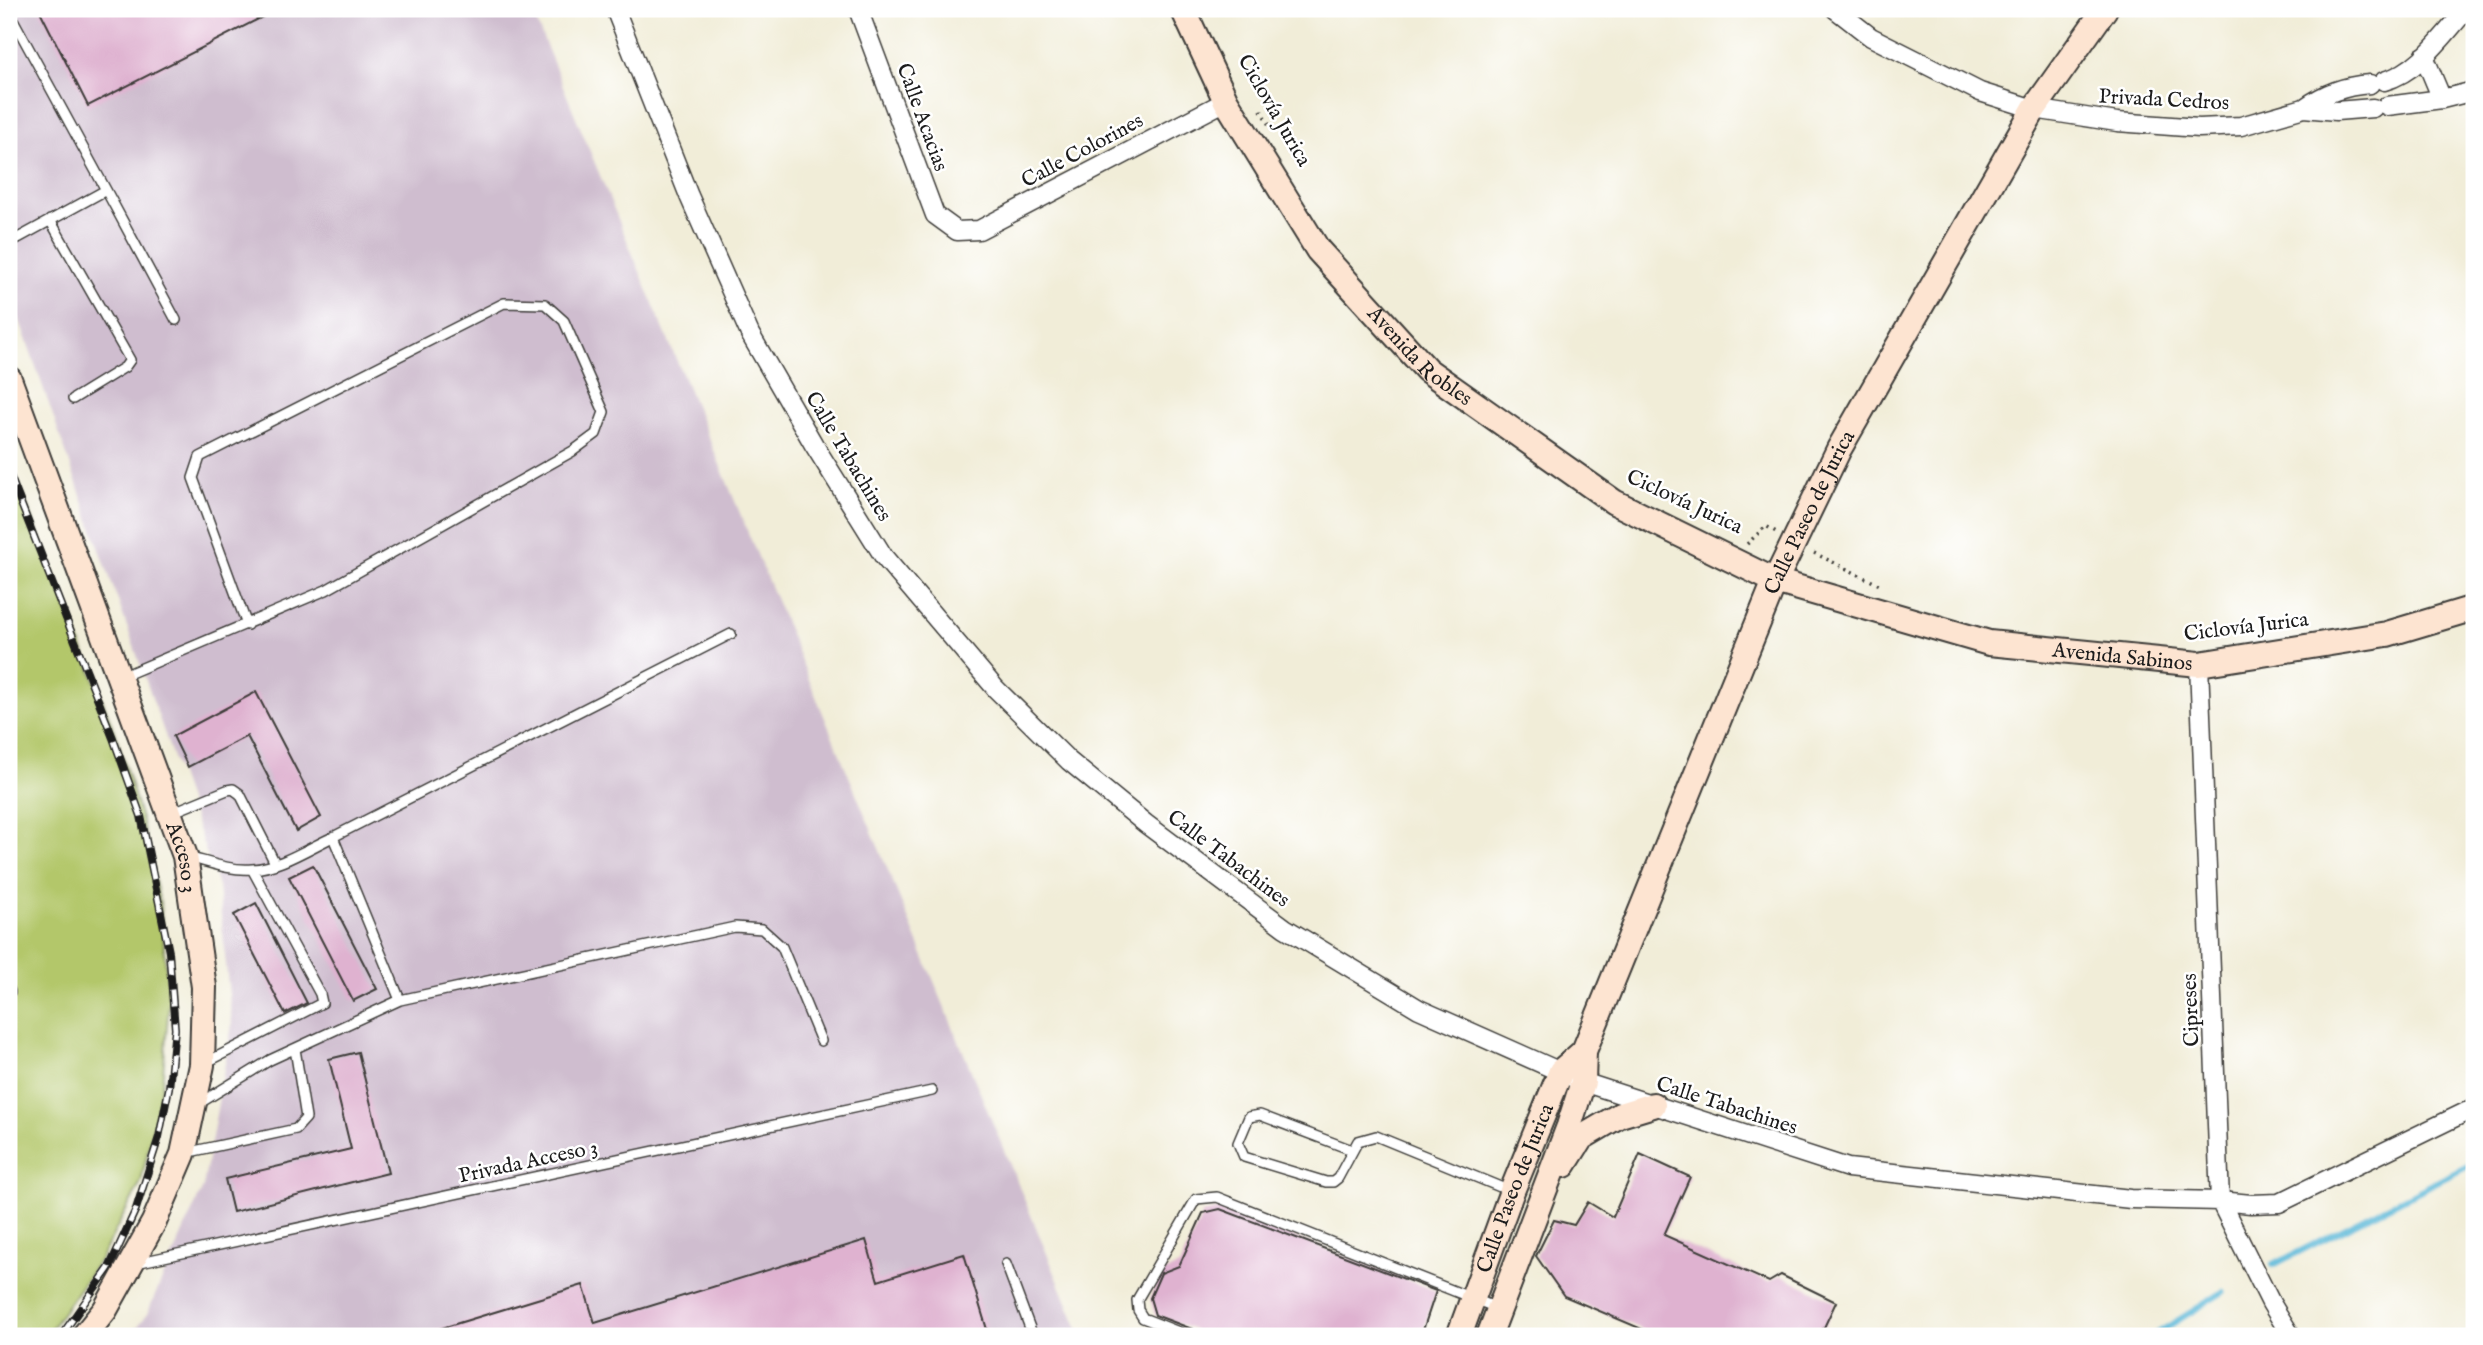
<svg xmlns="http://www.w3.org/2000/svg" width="2483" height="1345" font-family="'IM FELL English',serif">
	<rect width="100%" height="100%" fill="#fff"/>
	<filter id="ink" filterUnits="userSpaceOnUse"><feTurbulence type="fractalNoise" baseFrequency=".0143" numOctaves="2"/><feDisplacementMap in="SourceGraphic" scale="14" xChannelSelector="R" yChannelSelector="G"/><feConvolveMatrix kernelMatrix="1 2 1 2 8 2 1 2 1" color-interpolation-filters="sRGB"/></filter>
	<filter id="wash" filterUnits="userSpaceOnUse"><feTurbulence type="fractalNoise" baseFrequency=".00686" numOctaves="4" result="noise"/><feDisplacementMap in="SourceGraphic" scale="28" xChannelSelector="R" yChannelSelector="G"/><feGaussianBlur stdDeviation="1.57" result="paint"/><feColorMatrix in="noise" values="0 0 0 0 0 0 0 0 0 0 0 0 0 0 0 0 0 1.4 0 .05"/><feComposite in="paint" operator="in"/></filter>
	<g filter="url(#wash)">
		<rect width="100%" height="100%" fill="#f1edd8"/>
		<path fill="#cfbdcf" d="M9,9H531L1081,1336H130L146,1316L203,1187L232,1025L218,886L9,290Z"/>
		<path fill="#b3c76b" stroke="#687244" stroke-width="2" d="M9,458L116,735L142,822L160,903L169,1002L162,1086L141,1182L101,1258L46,1336H9Z"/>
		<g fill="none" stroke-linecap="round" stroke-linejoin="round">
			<path stroke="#59b7d7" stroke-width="6" d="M2273,1265L2474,1163
				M2153,1336L2223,1292"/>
		</g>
		<g id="blocks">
			<path fill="#dfb2d0" d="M39,9H278L88,106Z
				M256,692L321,817L296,831L247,736L188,767L173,736Z
				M313,865L377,989L353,1001L289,877Z
				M256,903L307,1003L285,1014L234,915Z
				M358,1052L388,1173L233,1212L225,1179L351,1149L329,1059Z
				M1640,1154L1690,1177L1664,1235L1769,1282L1781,1275L1836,1302L1820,1336H1658L1564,1296L1536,1256L1554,1220L1574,1225L1588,1202L1613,1217Z
				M1220,1209L1436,1291L1421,1336H1202L1192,1329L1155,1315L1150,1298L1161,1273L1179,1266L1203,1213Z
				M866,1240L878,1281L964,1254L989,1336H430L429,1332L583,1285L595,1323Z"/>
		</g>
	</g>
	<g filter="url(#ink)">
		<use href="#blocks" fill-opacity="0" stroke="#3c3b38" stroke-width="2"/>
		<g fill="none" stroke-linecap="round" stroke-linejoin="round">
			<g stroke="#3c3b38" stroke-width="12">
				<path id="lane" d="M9,12L106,190L9,243
					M106,190L176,320
					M50,220L130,360L125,367L73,399
					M121,677L326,590L573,451L596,434L604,412L564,321L545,304L504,303L200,457L193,478L247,625
					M171,813L227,790L233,789L240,794L275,863
					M333,837L400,1000
					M188,857C208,862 231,871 252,869C279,868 309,848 333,837L731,634
					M9,989L10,992
					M207,1062L322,1003L320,994L252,869
					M200,1103L270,1060L400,1000L735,927L762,929L782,947L821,1041
					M1352,1150L1260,1115L1249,1117L1238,1143L1244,1157L1326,1182H1333L1338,1178L1358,1141L1376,1136L1510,1191
					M185,1153L296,1129L306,1118L295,1049
					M136,1263L932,1091
					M1006,1264L1033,1336
					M1189,1336L1143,1318L1138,1310L1137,1300L1196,1199L1217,1197L1497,1308"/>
			</g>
			<g stroke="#3c3b38" stroke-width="21">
				<path id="street" d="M615,9L689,196L750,334L814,445L884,557L996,689L1069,761L1146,824L1285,928L1419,1009L1583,1082L1848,1168L2131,1199L2220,1201L2251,1204L2279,1203L2474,1108
					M858,9L935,215L957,231L979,230L1226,101
					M1835,9L1871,37L1980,92L2034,109L2117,122L2199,128L2241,126L2304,108L2336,111L2373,108
					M2424,56L2442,99
					M2384,81C2419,72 2444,34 2467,9
					M2387,106L2442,99L2474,91
					M2304,108C2325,93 2344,86 2370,84
					M2199,664L2220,1201L2271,1303L2291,1336"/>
			</g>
			<g stroke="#3c3b38" stroke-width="28">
				<g id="secondary">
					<path id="s1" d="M1183,9L1226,101L1318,250L1427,370L1614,502L1775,581L1989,643L2199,664L2387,634L2474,608"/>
					<path id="s2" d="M9,379L185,856L204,987L202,1065L183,1154L154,1222L105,1310L84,1336"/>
					<path d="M1564,1165L1581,1138L1620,1115L1653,1105"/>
					<path id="s3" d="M1459,1336L1512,1191L1561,1071L1584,1051"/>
					<path id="s4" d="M1489,1336L1569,1126L1583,1082L1584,1051L1775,581L1839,449L2034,109L2105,9"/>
				</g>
			</g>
			<path stroke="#3c3b38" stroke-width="3.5" stroke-dasharray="2 5" stroke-linecap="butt" d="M1261,110L1269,125
				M1747,544L1766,526L1776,532
				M1814,553L1882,586"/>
			<use href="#lane" stroke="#fff" stroke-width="9"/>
			<use href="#street" stroke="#fff" stroke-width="18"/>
			<use href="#secondary" stroke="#fde4d1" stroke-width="24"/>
			<g stroke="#1c1c1c" stroke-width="8">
				<path id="rail" d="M9,473L113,738L141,816L169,952L175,1029L169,1088L159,1137L136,1209L109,1268L61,1336"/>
			</g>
			<use href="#rail" stroke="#fff" stroke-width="5" stroke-dasharray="16" stroke-linecap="butt"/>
		</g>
	</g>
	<g text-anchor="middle" stroke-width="5" stroke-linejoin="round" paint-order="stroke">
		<g font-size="21" fill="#1c1c1c" stroke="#fff">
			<text transform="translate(2164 99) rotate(3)" y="7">Privada Cedros</text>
			<text transform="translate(1275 110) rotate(60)" y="7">Ciclovía Jurica</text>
			<text transform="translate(923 117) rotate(70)" y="7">Calle Acacias</text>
			<text transform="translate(1082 150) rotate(-28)" y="7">Calle Colorines</text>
			<text dy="7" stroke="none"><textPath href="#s1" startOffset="424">Avenida Robles</textPath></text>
			<text transform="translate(849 456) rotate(59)" y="7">Calle Tabachines</text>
			<text transform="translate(1685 501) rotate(25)" y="7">Ciclovía Jurica</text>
			<text dy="7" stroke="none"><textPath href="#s4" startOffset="886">Calle Paseo de Jurica</textPath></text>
			<text transform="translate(2246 626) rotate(-7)" y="7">Ciclovía Jurica</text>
			<text dy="7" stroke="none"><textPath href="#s1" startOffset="1204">Avenida Sabinos</textPath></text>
			<text dy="7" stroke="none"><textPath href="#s2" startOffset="509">Acceso 3</textPath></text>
			<text transform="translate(1229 858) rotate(37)" y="7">Calle Tabachines</text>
			<text transform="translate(2190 1010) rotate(-92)" y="7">Cipreses</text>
			<text transform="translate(1727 1105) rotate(18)" y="7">Calle Tabachines</text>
			<text transform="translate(528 1161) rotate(-12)" y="7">Privada Acceso 3</text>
			<text dy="7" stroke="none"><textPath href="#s3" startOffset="158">Calle Paseo de Jurica</textPath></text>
		</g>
	</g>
	<rect width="2483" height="1345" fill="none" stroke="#fff" stroke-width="35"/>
</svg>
